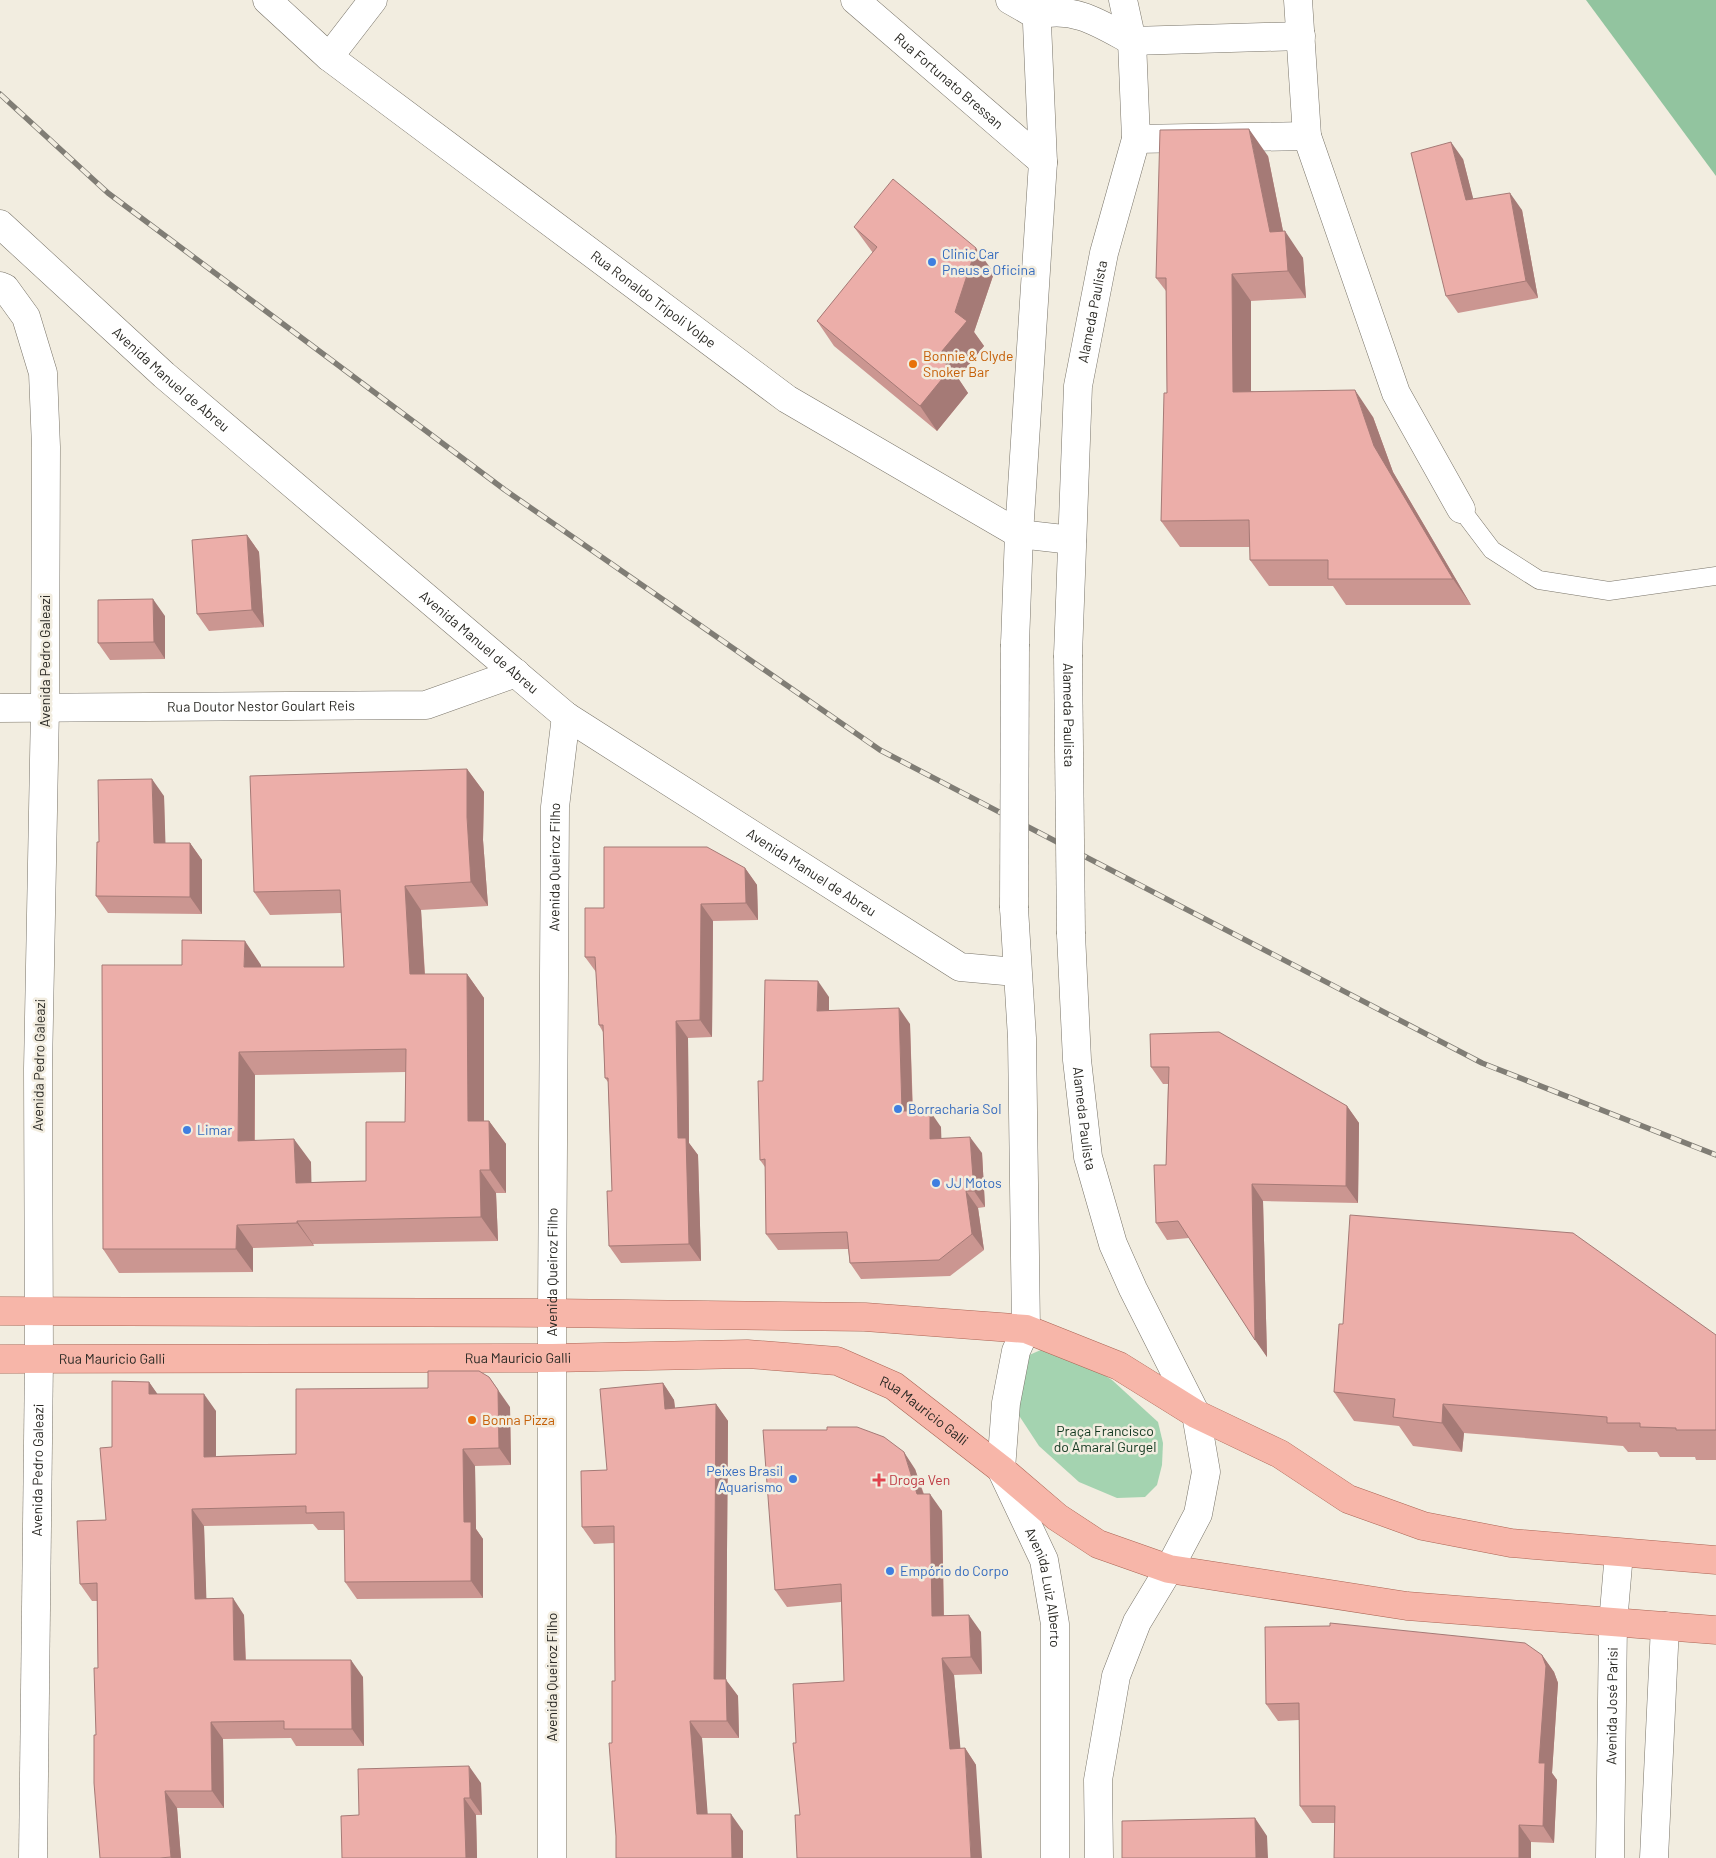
<svg xmlns="http://www.w3.org/2000/svg" width="1716" height="1858" font-family="Barlow,sans-serif">
	<rect width="100%" height="100%" fill="#f2ede0"/>
	<path fill="#a4d3b0" d="M1043,1349L1070,1354L1112,1380L1158,1422L1163,1443L1162,1465L1157,1485L1145,1497L1117,1498L1079,1482L1039,1446L1018,1414L1027,1356Z"/>
	<path fill="#92c49f" d="M1586,0H1716V176Z"/>
	<g fill="none" stroke-linecap="round" stroke-linejoin="round">
		<g stroke="#797469" stroke-width="19">
			<path id="lane" d="M1461,509L1492,550L1539,580L1609,591L1716,576"/>
		</g>
		<g stroke="#797469" stroke-width="29">
			<g id="street">
				<path id="s1" d="M267,0L329,57L787,399L1019,534L1072,540"/>
				<path id="s2" d="M855,0L1043,162"/>
				<path d="M1010,0L1036,15"/>
				<path d="M1298,0L1307,136L1396,393L1461,509"/>
				<path d="M1132,41L1301,36"/>
				<path d="M329,57L373,0"/>
				<path d="M1136,139L1307,136"/>
				<path id="s3" d="M0,708L426,705L516,673"/>
				<path id="s4" d="M33,1858L39,1359"/>
			</g>
		</g>
		<g stroke="#797469" stroke-width="29">
			<g id="secondary">
				<path d="M1036,15C1075,6 1099,23 1132,41"/>
				<path id="s5" d="M0,224L164,375L566,716L960,967L1016,972"/>
				<path d="M0,286L5,288L26,317L43,373L46,447L45,708L38,1069L39,1359"/>
				<path d="M1015,644L1019,534L1043,162L1036,0"/>
				<path id="s6" d="M1068,655L1078,386L1104,253L1136,139L1132,41L1123,0"/>
				<path id="s7" d="M1014,908L1022,1038L1026,1329L1016,1351L1006,1403L1001,1469L1044,1560L1055,1624V1858"/>
				<path id="s8" d="M1071,934L1077,1060L1088,1157L1113,1244L1133,1289L1196,1414L1206,1472L1198,1514L1169,1569L1137,1622L1116,1676L1098,1780L1099,1858"/>
				<path id="s9" d="M552,1858V1313L555,807L566,716"/>
				<path id="s10" d="M1610,1858L1613,1623L1619,1553"/>
				<path d="M1654,1858L1665,1626"/>
			</g>
		</g>
		<g stroke="#ab6555" stroke-width="29">
			<g id="primary">
				<path d="M0,1311L552,1313L865,1317L1026,1329L1119,1366L1196,1414L1280,1454L1348,1499L1423,1526L1511,1543L1716,1560"/>
				<path id="s11" d="M0,1359L552,1358L747,1354L837,1361L894,1386L1001,1469L1057,1517L1098,1544L1169,1569L1407,1606L1716,1630"/>
			</g>
		</g>
		<use href="#lane" stroke="#fff" stroke-width="18"/>
		<use href="#street" stroke="#fff" stroke-width="28"/>
		<use href="#secondary" stroke="#fff" stroke-width="28"/>
		<use href="#primary" stroke="#f7b6a9" stroke-width="28"/>
		<g stroke="#807d75" stroke-width="5.5">
			<path id="rail" d="M0,94L108,193L505,490L880,750L1482,1063L1716,1155"/>
		</g>
		<use href="#rail" stroke="#f2ede0" stroke-width="4" stroke-dasharray="11" stroke-linecap="butt"/>
		<g stroke="#797469" stroke-width="29" stroke-linecap="butt">
			<g id="secondary-bridge">
				<path id="s12" d="M1068,655L1071,934"/>
				<path d="M1014,908L1015,644"/>
			</g>
		</g>
		<use href="#secondary-bridge" stroke="#fff" stroke-width="28"/>
	</g>
	<path fill="#cb9691" fill-rule="evenodd" d="M1268,156L1283,231L1303,258L1306,298L1251,301V391L1373,417L1393,472L1471,605H1346L1333,586H1269L1250,560V547H1180L1161,521L1167,393L1166,291L1156,278Z
		M1463,159L1473,199L1522,210L1538,298L1458,313L1446,296Z
		M854,227L994,273L974,332L984,346L958,378L968,393L937,431L834,346L817,321L873,253Z
		M247,535L259,552L264,627L209,631L197,614Z
		M165,616V659L110,660L98,643Z
		M467,769L484,792L483,840L488,906L421,910L425,974H467L484,998V1121H489L506,1144V1193H496L498,1241L313,1244L314,1246L253,1248V1272L119,1273L103,1249L261,965V967H344L341,913L270,915L254,892ZM406,1072L405,1122L366,1181L311,1182V1162L255,1140V1075Z
		M164,796L165,843H190L202,860V914L108,913L96,896L99,842Z
		M745,868L757,885L758,920L713,921L712,1037L688,1038L689,1143L698,1155L701,1261L621,1263L609,1246L612,1191L608,1082L605,1078L603,1032L599,1025L596,972L585,957L604,908Z
		M829,997V1010L910,1024L913,1111L941,1127V1139L982,1153L985,1207L978,1208L984,1250L950,1276L861,1279L850,1263L848,1249L778,1250L766,1234L765,1167L760,1160L763,1081Z
		M1150,1034L1347,1106L1359,1123L1358,1203L1263,1201L1267,1357L1189,1238L1167,1240L1156,1223L1166,1165L1168,1084H1163L1151,1067Z
		M1716,1335V1460H1696L1695,1457H1660L1657,1452H1628L1623,1446L1464,1433L1462,1452L1413,1446L1399,1426L1354,1421L1334,1392Z
		M149,1382L157,1394L216,1411V1456L296,1454L510,1407L511,1465L475,1466L476,1529L483,1539V1598L357,1599L345,1582V1530H318L313,1524L204,1526L206,1598L244,1615L246,1660L363,1677L364,1746H296L291,1738L223,1739L224,1808H177L181,1858H100L96,1735L98,1668L97,1601H92L80,1584L106,1520Z
		M663,1383L674,1400L675,1408L716,1404L728,1421L726,1680L738,1696L739,1738H702L707,1814L743,1831L616,1836L612,1743L615,1681L614,1543L594,1544L582,1527L607,1470Z
		M915,1469L924,1494L942,1511L944,1615L981,1632L982,1674L954,1675L960,1748H965L976,1765L800,1815L796,1743L844,1681L841,1602L787,1607L775,1590Z
		M1542,1655L1554,1672L1558,1683L1552,1773L1557,1780L1554,1843L1531,1842L1335,1823H1312L1300,1806L1299,1720L1278,1721L1266,1704Z
		M481,1783L482,1815H476L477,1858H342Z"/>
	<path fill="#a57a76" d="M1249,129L1268,156L1286,246L1285,231L1303,258L1306,298L1288,271L1270,232Z
		M1451,142L1463,159L1478,217L1466,200Z
		M1510,193L1522,210L1538,298L1526,281Z
		M976,248L994,273L974,332L984,346L958,378L968,393L937,431L920,406L937,357L955,312Z
		M1232,274L1251,301V418L1233,392Z
		M1355,390L1373,417L1393,472L1471,605L1453,579L1374,446Z
		M247,535L259,552L264,627L252,610Z
		M153,599L165,616V659L154,642Z
		M467,769L484,792L483,840L488,906L471,882L467,817Z
		M152,779L164,796L166,860L154,843Z
		M190,843L202,860V914L190,897Z
		M745,868L757,885L758,920L746,903Z
		M405,886L421,910L426,998L410,974Z
		M701,904L713,921L712,1037L700,1020Z
		M245,941L261,965V990L244,967Z
		M467,974L484,998V1144L468,1121Z
		M818,981L829,997V1027L817,1011Z
		M899,1008L910,1024L913,1128L902,1111Z
		M676,1021L688,1038L689,1143L698,1155L701,1261L689,1244L678,1138Z
		M239,1052L255,1075L254,1164L238,1141Z
		M1347,1106L1359,1123L1358,1203L1346,1186Z
		M930,1111L941,1127L942,1156L930,1139Z
		M489,1121L506,1144V1193L490,1170Z
		M970,1137L982,1153L985,1207L974,1191Z
		M294,1139L311,1162L312,1206L296,1183Z
		M480,1170L496,1193L498,1241L481,1217Z
		M1252,1184L1263,1201L1267,1357L1255,1340Z
		M966,1191L978,1208L984,1250L972,1234Z
		M297,1221L313,1244L314,1246L297,1223Z
		M237,1225L253,1248V1272L236,1249Z
		M489,1377L510,1407L511,1465L499,1448Z
		M149,1382L161,1399L149,1394Z
		M663,1383L674,1400L677,1426L665,1409Z
		M204,1394L216,1411V1474L204,1457Z
		M716,1404L728,1421L726,1680L738,1696L739,1738L727,1721L714,1679Z
		M1443,1404L1464,1433L1462,1452L1442,1423Z
		M463,1449L475,1466L476,1529L483,1539V1598L471,1581L464,1522Z
		M904,1452L915,1469L929,1511L917,1494Z
		M930,1494L942,1511L944,1633L932,1616Z
		M192,1509L204,1526L207,1616L195,1599Z
		M233,1598L244,1615L246,1677L234,1660Z
		M969,1615L981,1632L982,1674L971,1657Z
		M1542,1655L1554,1672L1558,1683L1552,1773L1557,1780L1554,1843L1543,1826L1539,1763Z
		M942,1658L954,1675L962,1766L950,1749Z
		M351,1660L363,1677L364,1746L352,1729Z
		M690,1721L702,1738L709,1831L697,1814Z
		M211,1722L223,1739L224,1808L212,1791Z
		M965,1748L976,1765L982,1858H971Z
		M469,1766L481,1783L482,1815L470,1798Z
		M165,1791L177,1808L181,1858H171V1857Z
		M464,1798L476,1815L477,1858H466Z
		M731,1814L743,1831V1858H732Z
		M1255,1818L1267,1836L1268,1858H1256Z
		M1519,1825L1531,1842V1858H1519Z"/>
	<path fill="#ecaea9" stroke="#a57a76" fill-rule="evenodd" d="M1249,129L1270,232L1285,231L1288,271L1232,274L1233,392L1355,390L1374,446L1453,579H1328V560H1250L1249,520L1161,521L1164,393H1167L1166,278H1156L1160,130Z
		M1451,142L1466,200L1510,193L1526,281L1446,296L1411,153Z
		M893,179L976,248L955,312L967,321L937,357L951,368L920,406L817,321L877,247L854,227Z
		M247,535L252,610L197,614L192,540Z
		M153,599L154,642L98,643V600Z
		M467,769V817L471,882L405,886L410,974H467L468,1121H489L490,1170H480L481,1217L297,1221V1223L237,1225L236,1249H103L102,965H182V940L245,941L244,967H344L340,890L254,892L250,776ZM406,1049L405,1122H366V1181L296,1183L294,1139L238,1141L239,1052Z
		M152,779L154,843H190V897L96,896L97,842H99L98,780Z
		M604,847H707L745,868L746,903L701,904L700,1020L676,1021L678,1138H686L689,1244L609,1246L607,1191H612L608,1078H605L603,1025H599L595,957H585V908H604Z
		M765,980L818,981L817,1011L899,1008L902,1111H930V1139L970,1137L974,1191H966L972,1234L939,1260L850,1263L847,1232L766,1234L765,1159L760,1160L758,1081H763Z
		M1219,1032L1347,1106L1346,1186L1252,1184L1255,1340L1178,1221L1156,1223L1154,1165H1166L1169,1067H1151L1150,1034Z
		M1350,1215L1573,1233L1716,1335V1430H1676V1428L1640,1427V1423H1607V1417L1443,1404L1442,1423L1393,1417L1395,1399L1334,1392L1339,1324H1343Z
		M428,1371H479L489,1377L498,1390L499,1448L463,1449L464,1522H471V1581L345,1582L344,1512L306,1513V1506L192,1509L195,1599L233,1598L234,1660H351L352,1729H284V1721L211,1722L212,1791H165L171,1857L160,1858H100L94,1783V1735H96L94,1668H98L97,1583L80,1584L77,1521L106,1520L100,1448L112,1447V1381L149,1382V1394H204V1457L296,1454V1389L428,1388Z
		M663,1383L665,1409L716,1404L714,1679H726L727,1721H690L697,1814H731L732,1858H616V1836L609,1743H612V1681H615L614,1526L582,1527L581,1471L607,1470L600,1389Z
		M827,1427H857L884,1437L904,1452L917,1494H930L932,1616L969,1615L971,1657L942,1658L950,1749L965,1748L971,1858H797L795,1815H800L793,1743H796L793,1684L844,1681L841,1584L775,1590L763,1430H827Z
		M1330,1623L1525,1643L1542,1655L1546,1666L1539,1763H1545L1543,1826L1519,1825V1858H1334L1335,1806H1300L1299,1703L1266,1704L1265,1627L1330,1626Z
		M469,1766L470,1798H464L466,1858H342L341,1816L359,1815L358,1769Z
		M1255,1818L1256,1858H1122V1821Z"/>
	<g fill="#3f7fe0" stroke="#f2ede0" stroke-width="2">
		<circle cx="932" cy="262" r="5"/>
		<circle cx="898" cy="1109" r="5"/>
		<circle cx="187" cy="1130" r="5"/>
		<circle cx="936" cy="1183" r="5"/>
		<circle cx="793" cy="1479" r="5"/>
		<circle cx="890" cy="1571" r="5"/>
	</g>
	<g fill="#e8710a" stroke="#f2ede0" stroke-width="2">
		<circle cx="913" cy="364" r="5"/>
		<circle cx="472" cy="1420" r="5"/>
	</g>
	<path fill="#e0444e" stroke="#f2ede0" stroke-width="2" d="M876.5 1472.5h5v5h5v5h-5v5h-5v-5h-5v-5h5z"/>
	<g text-anchor="middle" stroke-width="5" stroke-linejoin="round" paint-order="stroke">
		<g font-size="14" fill="#2a2924" stroke="#f2ede0">
			<text dy="5" stroke="none"><textPath href="#s2" startOffset="124">Rua Fortunato Bressan</textPath></text>
			<text dy="5" stroke="none"><textPath href="#s1" startOffset="489">Rua Ronaldo Trípoli Volpe</textPath></text>
			<text dy="5" stroke="none"><textPath href="#s6" startOffset="345">Alameda Paulista</textPath></text>
			<text dy="5" stroke="none"><textPath href="#s5" startOffset="231">Avenida Manuel de Abreu</textPath></text>
			<text dy="5" stroke="none"><textPath href="#s5" startOffset="636">Avenida Manuel de Abreu</textPath></text>
			<text transform="translate(45 661) rotate(-90)" y="5">Avenida Pedro Galeazi</text>
			<text dy="5" stroke="none"><textPath href="#s3" startOffset="261">Rua Doutor Nestor Goulart Reis</textPath></text>
			<text dy="5" stroke="none"><textPath href="#s12" startOffset="60">Alameda Paulista</textPath></text>
			<text dy="5" stroke="none"><textPath href="#s9" startOffset="991">Avenida Queiroz Filho</textPath></text>
			<text dy="5" stroke="none"><textPath href="#s5" startOffset="1041">Avenida Manuel de Abreu</textPath></text>
			<text transform="translate(39 1065) rotate(-89)" y="5">Avenida Pedro Galeazi</text>
			<text dy="5" stroke="none"><textPath href="#s8" startOffset="185">Alameda Paulista</textPath></text>
			<text dy="5" stroke="none"><textPath href="#s9" startOffset="586">Avenida Queiroz Filho</textPath></text>
			<text dy="5" stroke="none"><textPath href="#s11" startOffset="518">Rua Mauricio Galli</textPath></text>
			<text dy="5" stroke="none"><textPath href="#s11" startOffset="112">Rua Mauricio Galli</textPath></text>
			<text dy="5" stroke="none"><textPath href="#s11" startOffset="938">Rua Mauricio Galli</textPath></text>
			<text dy="5" stroke="none"><textPath href="#s4" startOffset="388">Avenida Pedro Galeazi</textPath></text>
			<text dy="5" stroke="none"><textPath href="#s7" startOffset="692">Avenida Luiz Alberto</textPath></text>
			<text transform="translate(552 1677) rotate(-90)" y="5">Avenida Queiroz Filho</text>
			<text dy="5" stroke="none"><textPath href="#s10" startOffset="152">Avenida José Parisi</textPath></text>
		</g>
		<g font-size="14" fill="#366cbe" stroke="#f2ede0" text-anchor="start">
			<text x="942" y="259">Clinic Car<tspan x="942" dy="16">Pneus e Oficina</tspan></text>
			<text x="908" y="1114">Borracharia Sol</text>
			<text x="197" y="1135">Limar</text>
			<text x="946" y="1188">JJ Motos</text>
			<text x="783" y="1476" text-anchor="end">Peixes Brasil<tspan x="783" dy="16">Aquarismo</tspan></text>
			<text x="900" y="1576">Empório do Corpo</text>
		</g>
		<g font-size="14" fill="#c56008" stroke="#f2ede0" text-anchor="start">
			<text x="923" y="361">Bonnie &amp; Clyde<tspan x="923" dy="16">Snoker Bar</tspan></text>
			<text x="482" y="1425">Bonna Pizza</text>
		</g>
		<g font-size="14" fill="#10361e" stroke="#f2ede0">
			<text x="1105" y="1436">Praça Francisco<tspan x="1105" dy="16">do Amaral Gurgel</tspan></text>
		</g>
		<g font-size="14" fill="#be3a42" stroke="#f2ede0" text-anchor="start">
			<text x="889" y="1485">Droga Ven</text>
		</g>
	</g>
</svg>
